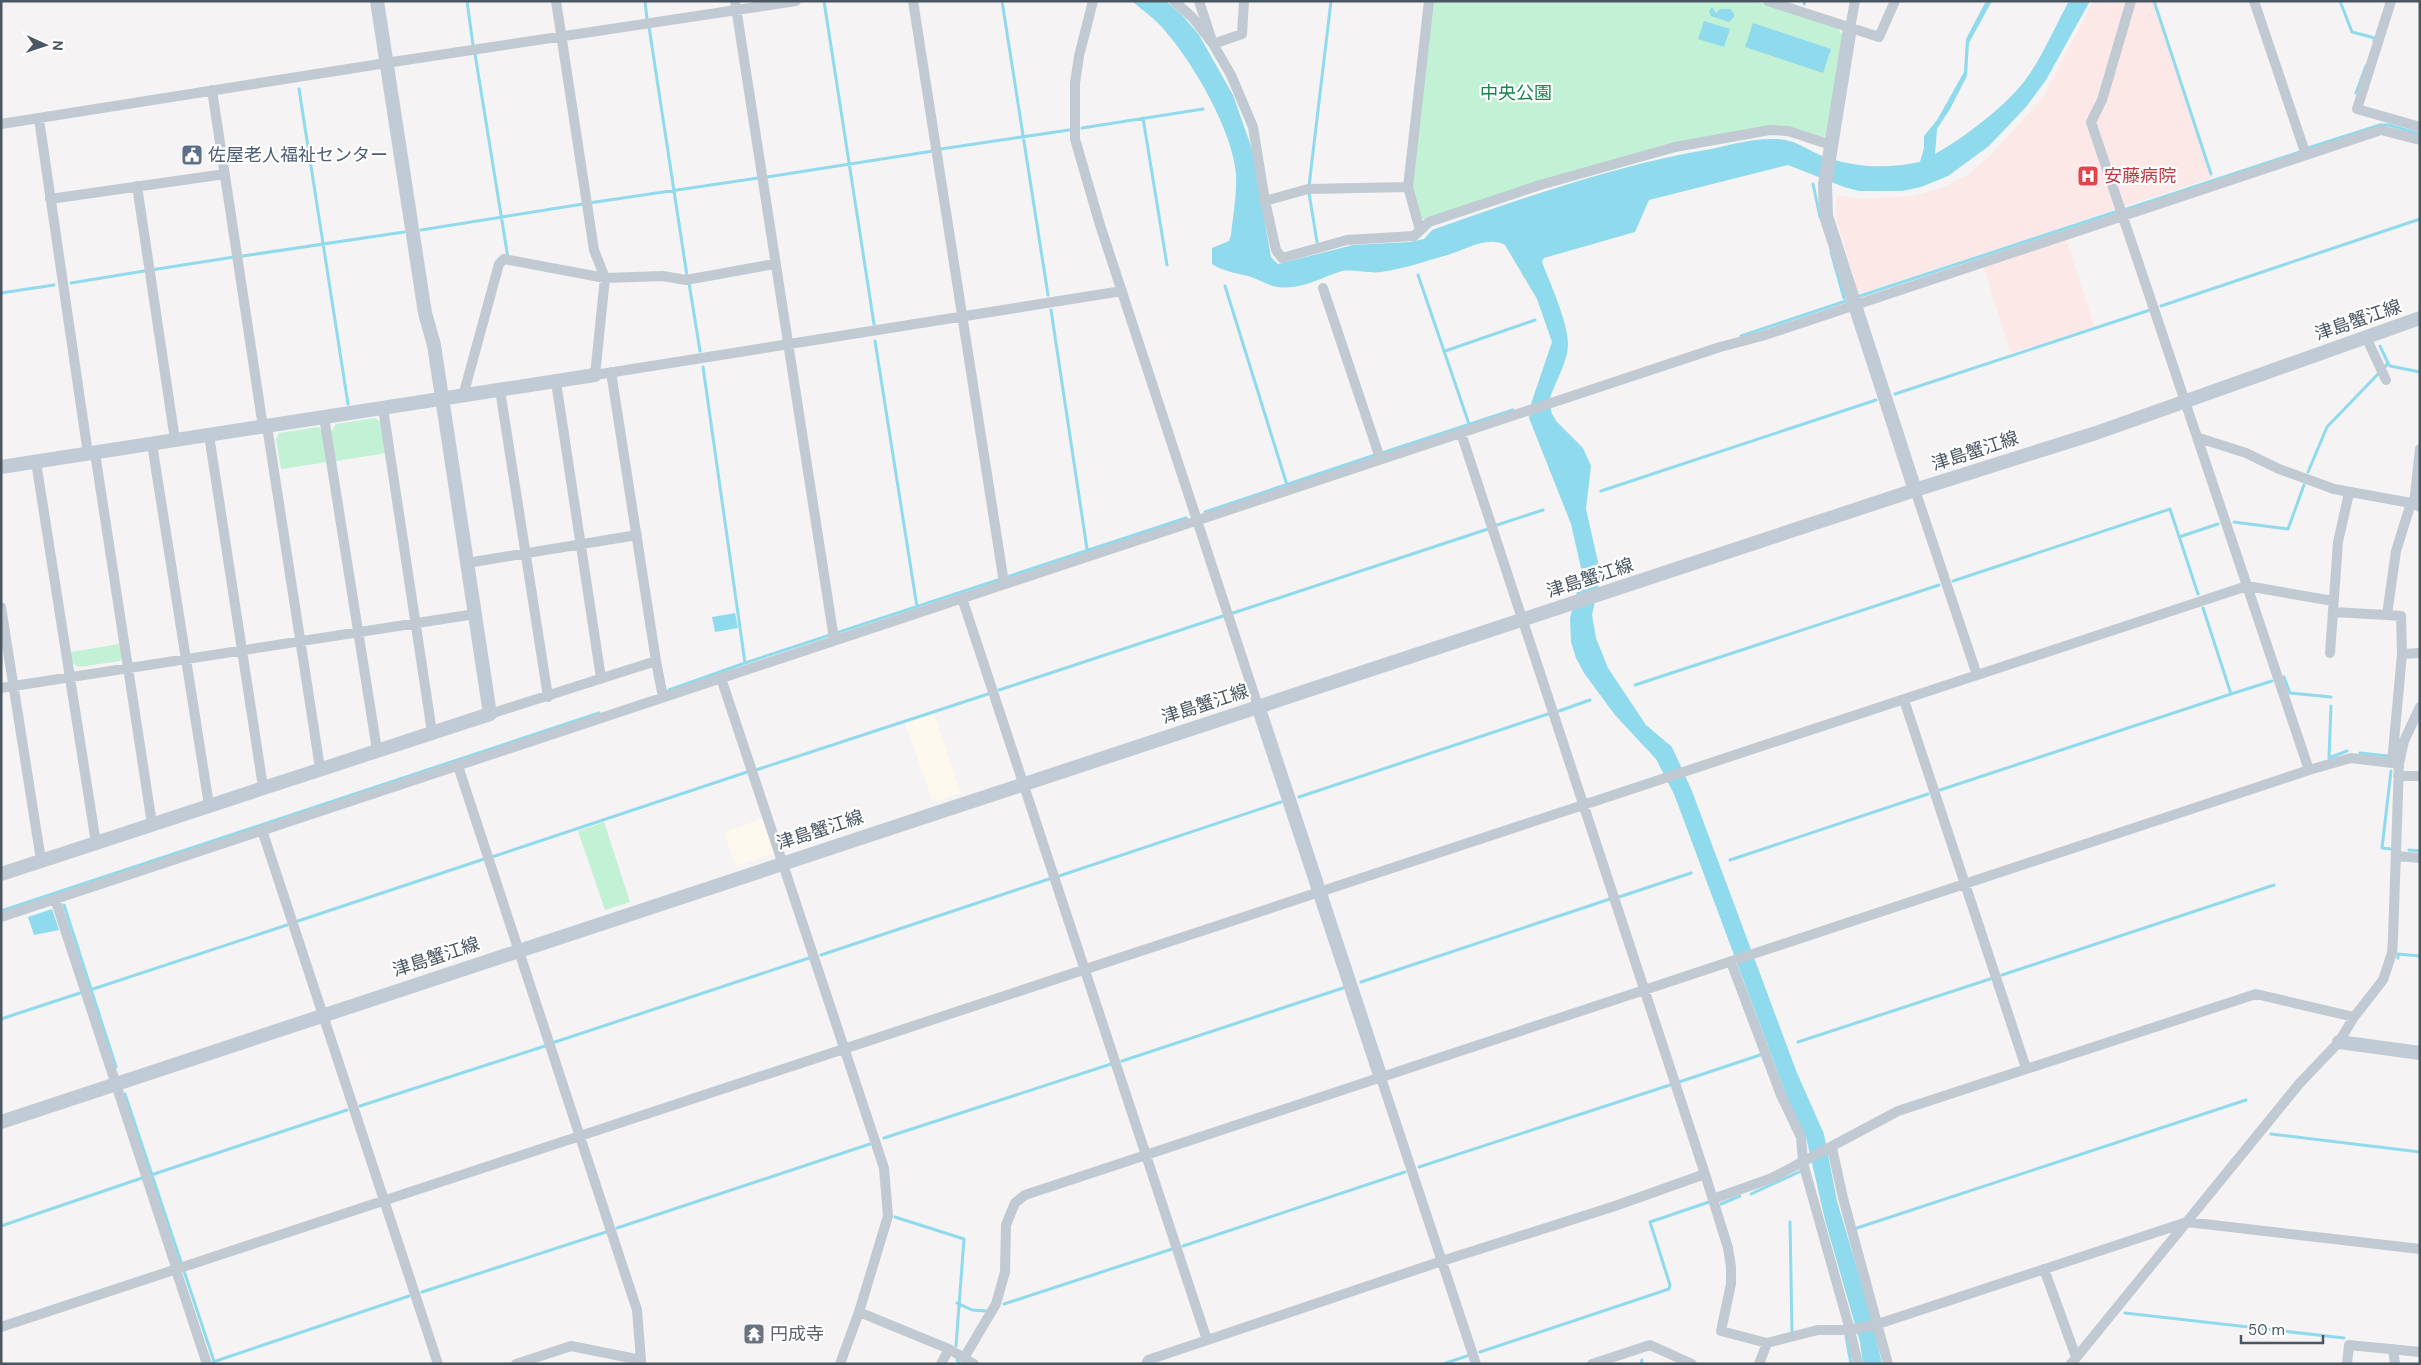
<svg xmlns="http://www.w3.org/2000/svg" width="2421" height="1365" font-family="'DM Sans','Noto Sans JP',sans-serif">
	<rect width="100%" height="100%" fill="#f5f3f3"/>
	<path fill="#fdf9ef" d="M934,714L961,793L933,802L905,723Z
		M763,818L774,851L772,854L736,866L724,833Z"/>
	<path fill="#fce8e6" d="M2093,1H2153L2211,178L2062,227L2094,326L2011,353L1980,255L1859,294L1836,218V195L1858,199L1914,196L1944,187L1969,174L1992,154L2044,96Z"/>
	<path fill="#c3f1d5" d="M1433,1H1756L1837,28L1843,35L1826,136L1822,138L1769,127L1425,220L1421,218L1412,187Z
		M375,418L381,422L386,453L336,461L331,432L336,424Z
		M318,427L324,431L328,462L281,469L276,439L279,433Z
		M119,644L122,658L120,661L79,667L72,663L71,652Z
		M604,822L630,902L605,910L578,831Z"/>
	<path fill="#90daee" d="M1132,1H1166L1182,15L1199,35L1233,95L1252,149L1271,257L1278,264L1353,245L1410,242L1424,239L1432,230C1523,198 1616,165 1711,149C1730,145 1751,139 1771,139C1794,138 1801,147 1820,155C1853,168 1886,169 1920,162L1924,148V136L1937,120L1964,72L1966,39L1986,1H1992L1969,43L1967,76L1950,109L1937,129L1935,154C1964,138 2007,105 2026,79C2043,56 2055,26 2069,1H2090L2046,80L2026,107L1989,146L1948,176L1921,187L1902,191H1859L1844,187L1788,165L1649,200L1635,232L1544,258L1542,262C1550,283 1568,322 1568,344C1568,360 1557,379 1551,395L1549,401L1552,414L1557,422L1583,448L1591,466L1586,509L1601,575L1592,615L1596,638L1608,668L1646,725L1672,747L1692,791L1797,1073L1824,1134L1837,1201L1871,1315L1882,1364H1863L1860,1342L1825,1220L1806,1137L1787,1097L1674,794L1656,759L1615,715L1584,673L1576,658L1571,642L1570,618L1580,580L1581,568L1571,524L1529,418L1531,404L1552,342L1537,299L1505,245C1486,235 1464,251 1444,256C1423,262 1402,269 1381,272C1368,274 1351,268 1339,272C1318,279 1296,292 1273,286C1264,283 1256,278 1248,276C1235,273 1223,271 1212,264V248L1229,241L1231,235C1233,216 1237,194 1236,174C1233,132 1194,64 1166,32C1157,20 1143,11 1132,1Z
		M1712,7L1716,13L1720,9H1730L1734,13V17L1729,22L1711,16L1709,11Z
		M1704,21L1730,29L1724,47L1698,39Z
		M1753,23L1831,49L1823,73L1745,47Z
		M735,613L738,628L715,632L712,617Z
		M52,909L59,930L34,935L28,917Z"/>
	<g fill="none" stroke-linecap="round" stroke-linejoin="round">
		<path stroke="#90daee" stroke-width="3" d="M467,1L473,45
			M645,1L647,19
			M824,1L874,324
			M1002,1L1048,295
			M2154,1L2211,174
			M2340,1L2352,32L2375,38L2374,41
			M1804,4L1805,1
			M649,27L687,276
			M475,54L508,258
			M299,89L348,404
			M2356,93L2366,66
			M1143,118L1167,265
			M1082,128L1203,109
			M2308,148L2380,125H2389L2420,134
			M941,149L1069,130
			M767,177L933,151
			M1813,184L1820,217
			M1309,186L1331,1
			M1309,193L1317,242
			M589,203L758,178
			M2127,209L2300,152
			M421,230L583,204
			M1831,252L1844,298
			M243,256L404,232
			M151,270L234,257
			M1418,275L1469,424
			M71,283L144,271
			M689,283L700,351
			M1225,286L1287,485
			M1,293L54,285
			M1857,297L2118,211
			M2161,306L2420,219
			M1051,310L1087,549
			M1741,336L1849,300
			M875,341L917,607
			M2380,346L2388,363L2385,367
			M1445,351L1535,320
			M2388,363L2390,366L2420,372
			M703,367L745,663
			M1895,394L2150,310
			M1382,453L1513,410
			M2308,472L2327,427L2379,373
			M1601,491L1876,400
			M1205,512L1375,455
			M2234,522L2288,529L2304,485
			M1497,525L1543,510
			M2179,537L2218,524
			M1953,581L2170,509L2198,594
			M2203,608L2231,694L2272,681
			M1233,613L1488,529
			M2284,677L2290,693L2331,697
			M1635,685L1939,585
			M669,690L745,663L1186,518
			M999,690L1223,616
			M2331,706L2329,758L2347,751
			M1559,711L1590,700
			M2360,753L2388,756
			M756,770L988,694
			M1940,790L2231,694
			M1299,797L1548,714
			M2391,849L2382,848L2391,771
			M2409,850L2420,851
			M492,857L747,772
			M1730,860L1928,794
			M1059,876L1281,802
			M1619,897L1691,873
			M64,905L116,1067
			M1,911L599,713
			M298,921L484,859
			M821,955L1049,879
			M2398,958V954L2420,956
			M2002,975L2274,885
			M1361,982L1610,899
			M90,990L287,925
			M1,1019L80,993
			M555,1042L809,958
			M1798,1042L1990,979
			M1122,1061L1343,988
			M1679,1082L1760,1055
			M125,1094L215,1364
			M360,1106L545,1046
			M2271,1134L2420,1152
			M884,1138L1111,1064
			M1419,1167L1670,1085
			M151,1175L347,1110
			M1751,1194L1801,1171
			M1721,1204L1740,1196
			M895,1217L964,1239L956,1346
			M1790,1222L1792,1331
			M1,1226L142,1178
			M617,1228L870,1144
			M1857,1228L2246,1100
			M1183,1246L1405,1172
			M422,1292L606,1232
			M957,1303L972,1310L986,1311
			M1004,1304L1172,1249
			M2125,1313L2344,1338
			M1846,1336L1851,1364
			M1480,1352L1669,1289L1670,1285L1650,1222L1709,1202
			M957,1360L960,1364
			M213,1362L409,1296
			M1443,1364L1467,1356
			M1641,1364L1642,1360"/>
		<path stroke="#c1cad2" stroke-width="10" d="M556,1L594,250L605,278L595,375L1122,291
			M735,1L834,639
			M913,1L1004,583
			M1093,1L1079,56L1075,83V139L1100,225L1258,706
			M1174,1L1192,17L1213,44L1231,75L1253,127L1265,201L1308,189L1408,187
			M1199,1L1213,44L1242,34L1244,1
			M1768,1L1879,37L1895,1
			M2131,1L2102,100L2091,122L2309,770
			M2254,1L2306,155
			M2391,1L2357,109L2420,127
			M1850,28L1855,1
			M212,90L263,427
			M39,119L88,454
			M1,124L386,63L796,1
			M137,186L175,440
			M50,199L225,174
			M1265,201L1276,250L1282,258L1347,240L1414,236L1429,222L1540,185L1675,147L1770,130L1788,131L1831,145
			M1420,230L1408,187L1429,1
			M1323,288L1380,458
			M2366,337L2386,380
			M556,382L601,678
			M500,390L548,697
			M463,396L499,264L504,259L605,278L663,276L686,280L774,264
			M383,408L432,732
			M324,417L377,750
			M267,426L320,768
			M1461,433L1705,1174L1728,1248L1731,1267V1284L1721,1331L1767,1343L1818,1330H1850L1878,1324L2187,1222L2420,1249
			M209,435L263,787
			M2199,438L2246,453L2279,469L2334,489L2411,503L2420,507
			M152,444L209,805
			M95,453L152,824
			M36,462L96,843
			M1915,490L1977,675
			M2414,504L2420,449
			M467,563L637,535
			M962,598L1207,1340
			M1,607L41,860
			M2333,612L2387,615
			M2330,653L2338,542L2349,493
			M2402,654L2420,653
			M656,661L663,697
			M721,678L884,1168L888,1216L859,1312L840,1364
			M1,688L475,614
			M1904,700L2026,1068
			M490,714L656,661L611,372
			M2396,764L2392,763L2402,654L2401,616L2387,615L2396,551L2411,503
			M458,766L637,1310L641,1360
			M2398,776H2420
			M262,830L438,1364
			M2397,856L2420,858
			M55,899L177,1270
			M1,917L1720,347L1762,336L2381,130L2420,140
			M1731,962L1781,1095L1801,1137L1803,1163L1850,1330L1858,1364
			M1381,1078L1476,1364
			M1832,1148L1843,1198L1888,1364
			M1713,1199L1772,1178L1898,1111L2256,994L2354,1017
			M2044,1269L2076,1357
			M176,1270L207,1364
			M859,1312L949,1349
			M1,1327L2247,586L2333,601
			M2393,1349L2395,1364
			M964,1358L996,1304L1005,1272L1006,1225L1015,1203L1025,1195L2309,770L2351,758L2392,763
			M516,1364L571,1346L641,1360V1364
			M941,1364L949,1349L974,1364
			M1146,1364L1148,1360L1442,1261L1615,1206L1705,1174
			M1592,1364L1650,1345L1692,1364
			M1759,1364L1767,1343
			M2071,1364L2299,1084L2339,1042L2354,1017L2383,980L2392,953L2393,938L2399,764L2404,741L2420,707
			M2347,1364L2349,1345L2420,1352"/>
		<path stroke="#c1cbd6" stroke-width="14" d="M1850,28L1825,184L1826,216L1915,490
			M1,467L595,375
			M1258,706L1381,1078
			M1,874L490,714L434,345L425,313L377,1
			M2339,1042L2420,1053
			M1,1122L1915,490L2096,433L2420,318"/>
	</g>
	<defs>
		<g id="civic-square" transform="scale(1.125)"><rect x="-9" y="-9" width="18" height="18" rx="4" fill="#5c6f8a" stroke="#fff"/><path d="M-.6-6.5H3V-4.5H.6V-3L4-1V1h2V6H-6V1h2V-1L-.6-3ZM-1.2 2.5V6h2.4V2.5Z" fill="#fff"/></g>
		<g id="hospital-square" transform="scale(1.125)"><rect x="-9" y="-9" width="18" height="18" rx="4" fill="#e0444e" stroke="#fff"/><path d="M-5-5h3v3.5h4V-5h3V5h-3V1.5h-4V5h-3Z" fill="#fff"/></g>
		<g id="temple-square" transform="scale(1.125)"><rect x="-9" y="-9" width="18" height="18" rx="4" fill="#6b7280" stroke="#fff"/><path d="M0-6L5-2H3V0L6.5 2.5H4V6H1.5V3h-3V6H-4V2.5H-6.5L-3 0V-2H-5Z" fill="#fff"/></g>
	</defs>
	<g fill-rule="evenodd">
		<use href="#civic-square" x="192" y="155"/>
		<use href="#hospital-square" x="2088" y="176"/>
		<use href="#temple-square" x="754" y="1334"/>
	</g>
	<g text-anchor="middle" stroke-width="4.5" stroke-linejoin="round" paint-order="stroke">
		<g font-size="18" fill="#17864f" stroke="#fff">
			<text x="1516" y="99">中央公園</text>
		</g>
		<g font-size="18" fill="#4e5e75" stroke="#fff" text-anchor="start">
			<text x="208" y="161">佐屋老人福祉センター</text>
		</g>
		<g font-size="18" fill="#be3a42" stroke="#fff" text-anchor="start">
			<text x="2104" y="182">安藤病院</text>
		</g>
		<g font-size="18" fill="#4a5661" stroke="#fff">
			<text transform="translate(2358 320) rotate(-19)" y="6">津島蟹江線</text>
			<text transform="translate(1975 451) rotate(-18)" y="6">津島蟹江線</text>
			<text transform="translate(1590 578) rotate(-18)" y="6">津島蟹江線</text>
			<text transform="translate(1205 704) rotate(-18)" y="6">津島蟹江線</text>
			<text transform="translate(820 830) rotate(-18)" y="6">津島蟹江線</text>
			<text transform="translate(436 957) rotate(-18)" y="6">津島蟹江線</text>
		</g>
		<g font-size="18" fill="#5b616d" stroke="#fff" text-anchor="start">
			<text x="770" y="1340">円成寺</text>
		</g>
	</g>
	<rect width="2421" height="1365" fill="none" stroke="#4a5661" stroke-width="5"/>
	<g transform="translate(45 45) rotate(93)" stroke="#ffffff" stroke-width="4" paint-order="stroke">
	<path d="M0-4L9 19L0 12L-9 19Z" fill="#4a5661"/>
	<text y="-8" font-size="14" font-weight="bold" text-anchor="middle" fill="#4a5661">N</text>
	</g>
	<path d="M2241 1335v8h82v-8" fill="none" stroke="#4a5661" stroke-width="2.5"/>
	<text x="2248" y="1335" font-size="15" fill="#4a5661" stroke="#ffffff" stroke-width="4" paint-order="stroke">50 m</text>
</svg>
